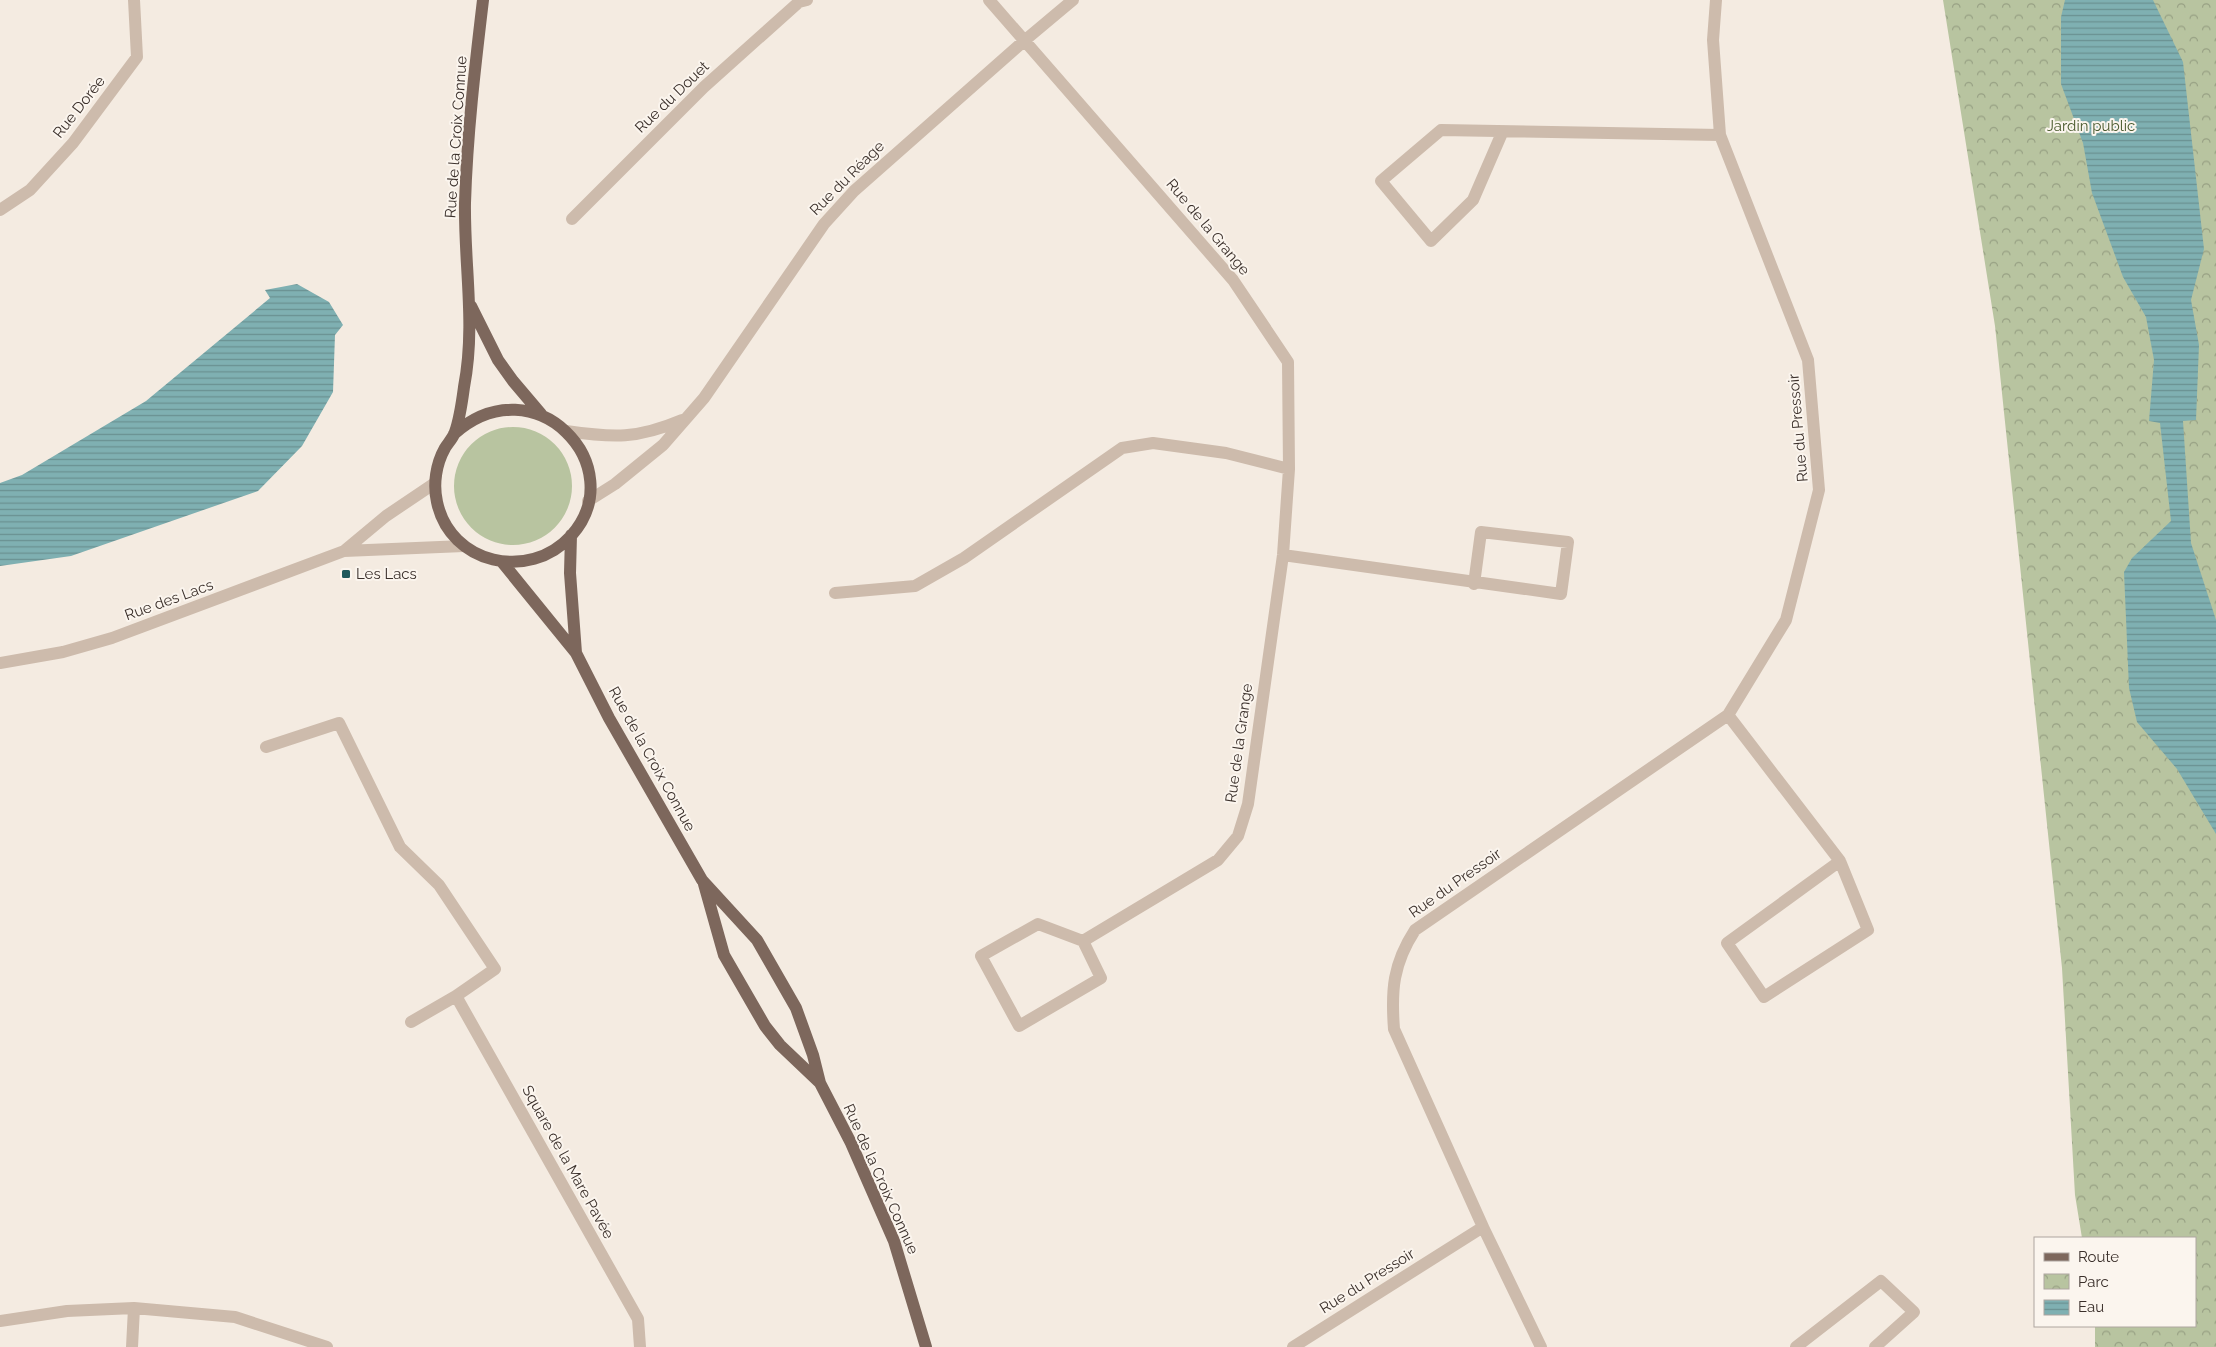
<svg xmlns="http://www.w3.org/2000/svg" width="2216" height="1347" font-family="Raleway,sans-serif">
	<defs>
		<pattern id="park-crowns" width="20" height="18" patternUnits="userSpaceOnUse" patternTransform="scale(1.25)"><rect width="20" height="18" fill="#b8c4a0"/><path d="M2 6a3 3 0 1 1 6 0M12 15a3 3 0 1 1 6 0" fill="none" stroke="#97a083"/></pattern>
		<pattern id="water-rules" width="6" height="5" patternUnits="userSpaceOnUse" patternTransform="scale(1.25)"><rect width="6" height="5" fill="#7fb0b2"/><path d="M0 2.5h6" fill="none" stroke="#699091"/></pattern>
	</defs>
	<rect width="100%" height="100%" fill="#f4ebe1"/>
	<path fill="#b8c4a0" d="M454 486a59 59 0 1 1 118 0a59 59 0 1 1-118 0Z"/>
	<path fill="url(#park-crowns)" d="M1943,0H2216V1347H2095V1326H2195V1238H2082L2075,1195L2062,968L1995,326Z"/>
	<path fill="url(#water-rules)" d="M2065,0H2153L2183,62L2204,249L2191,300L2199,345L2196,420L2183,421L2191,543L2216,620V834L2177,769L2137,722L2129,688L2124,572L2132,558L2171,521L2160,423L2149,421L2154,360L2146,317L2123,277L2092,193L2083,143L2061,84V17Z
		M297,284L329,302L343,325L335,335L333,392L302,446L258,491L71,556L0,566V483L22,475L146,401L270,298L265,290Z"/>
	<g fill="none" stroke-linecap="round" stroke-linejoin="round">
		<path stroke="#cdbbac" stroke-width="12" d="M989,0L1233,280L1288,362L1289,469L1283,555L1248,804L1238,836L1218,860L1083,941L1038,924L981,956L1019,1026L1101,978L1083,941
			M1502,133L1473,200L1431,241L1381,181L1441,130L1720,135
			M0,210L30,190L73,143L137,57L134,0
			M572,219L704,87L799,2L807,0
			M566,431C614,438 637,439 682,420
			M588,501L615,484L663,445L704,398L824,224L854,191L1024,41L1073,0
			M344,551L464,546
			M1283,555L1561,594L1568,542L1481,532L1474,584
			M835,593L915,586L964,558L1122,448L1153,443L1226,453L1289,469
			M0,663L63,652L112,638L344,551L386,516L435,483
			M1728,715L1840,861L1727,943L1764,997L1868,930L1840,861
			M266,747L339,723L400,847L439,885L495,969L456,996L638,1319L640,1347
			M411,1022L456,996
			M1483,1227L1541,1347
			M0,1321L67,1311L134,1308L235,1317L327,1347
			M132,1347L134,1308
			M1293,1347L1483,1227L1394,1029C1391,990 1393,964 1415,930L1728,715L1786,620L1819,490L1808,360L1720,135L1713,40L1716,0
			M1796,1347L1881,1281L1914,1312L1875,1347"/>
		<path stroke="#7d675c" stroke-width="12" d="M471,306L498,360L513,381L541,414
			M454,434C535,362 633,467 571,536C529,582 450,564 437,502C433,484 436,464 445,448C448,443 453,438 455,432C460,418 462,402 464,387C476,325 464,265 465,203C467,135 475,67 483,0
			M571,535L570,573L576,653
			M502,562L576,653L609,718L702,880L757,940L796,1008L813,1055L820,1083L851,1143L894,1241L926,1347
			M704,884L724,955L765,1026L780,1045L820,1083"/>
	</g>
	<rect fill="#1f5a5e" stroke="#fbf5ee" stroke-width="2" x="341" y="569" width="10" height="10" rx="2.5"/>
	<g text-anchor="middle" stroke-width="4" stroke-linejoin="round" paint-order="stroke">
		<g font-size="15" fill="#3b302b" stroke="#fbf5ee">
			<text transform="translate(672 97) rotate(-44)" y="5">Rue du Douet</text>
			<text transform="translate(79 107) rotate(-52)" y="5">Rue Dorée</text>
			<text transform="translate(456 137) rotate(-86)" y="5">Rue de la Croix Connue</text>
			<text transform="translate(847 178) rotate(-45)" y="5">Rue du Réage</text>
			<text transform="translate(1208 227) rotate(50)" y="5">Rue de la Grange</text>
			<text transform="translate(1798 428) rotate(-95)" y="5">Rue du Pressoir</text>
			<text transform="translate(169 600) rotate(-20)" y="5">Rue des Lacs</text>
			<text transform="translate(1239 743) rotate(-82)" y="5">Rue de la Grange</text>
			<text transform="translate(652 759) rotate(61)" y="5">Rue de la Croix Connue</text>
			<text transform="translate(1455 883) rotate(-35)" y="5">Rue du Pressoir</text>
			<text transform="translate(568 1162) rotate(61)" y="5">Square de la Mare Pavée</text>
			<text transform="translate(881 1179) rotate(66)" y="5">Rue de la Croix Connue</text>
			<text transform="translate(1367 1281) rotate(-32)" y="5">Rue du Pressoir</text>
		</g>
		<g font-size="15" fill="#4a5a2e" stroke="#fbf5ee">
			<text x="2091" y="131">Jardin public</text>
		</g>
		<g font-size="15" fill="#3b302b" stroke="#fbf5ee" text-anchor="start">
			<text x="356" y="579">Les Lacs</text>
		</g>
	</g>
	<rect x="2034" y="1237" width="162" height="90" fill="#fbf5ee" stroke="#aea6a0"/>
	<rect x="2044" y="1253" width="25" height="8" fill="#7d675c" stroke="#aea6a0"/>
	<text x="2078" y="1262" font-size="15" fill="#3b302b">Route</text>
	<rect x="2044" y="1274" width="25" height="15" fill="url(#park-crowns)" stroke="#aea6a0"/>
	<text x="2078" y="1287" font-size="15" fill="#3b302b">Parc</text>
	<rect x="2044" y="1300" width="25" height="15" fill="url(#water-rules)" stroke="#aea6a0"/>
	<text x="2078" y="1312" font-size="15" fill="#3b302b">Eau</text>
</svg>
